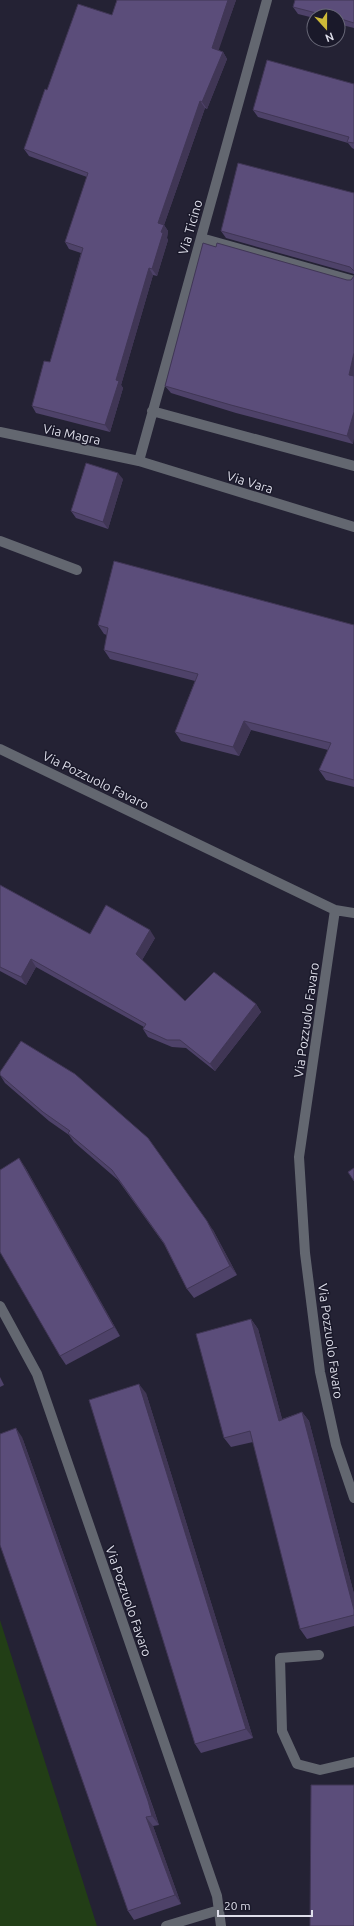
<svg xmlns="http://www.w3.org/2000/svg" width="354" height="1926" font-family="Ubuntu,sans-serif">
	<rect width="100%" height="100%" fill="#242234"/>
	<path fill="#223e16" d="M0,1620L97,1926H0Z"/>
	<g fill="none" stroke-linecap="round" stroke-linejoin="round">
		<path stroke="#636770" stroke-width="10" d="M201,238L354,281
			M152,411L354,466
			M0,432L139,461L354,527
			M139,461L267,0
			M0,541L77,570
			M0,749L335,910L299,1157L305,1253L320,1372L336,1445L354,1498
			M335,910L354,913
			M0,1306L37,1374L217,1896L221,1926
			M319,1655L280,1658L282,1731L297,1764L320,1770L354,1762
			M166,1926L219,1910"/>
	</g>
	<path fill="#4e4269" d="M117,0H236L218,50L223,52L227,59L207,109L205,108L164,225L168,231L167,238L168,240L157,276L153,275L121,385L123,388L110,432L36,413L32,406L50,362L81,253L69,249L65,242L87,177L29,156L24,149L47,90L112,15Z
		M354,0V28L338,24V16H314V18L298,14L293,7Z
		M354,84V149L352,148L348,143L258,117L253,110Z
		M354,193V274L226,238L221,231Z
		M347,280H351L353,444L236,413L171,393L165,386Z
		M123,479L108,529L76,518L71,511Z
		M98,625H354V787L326,780L319,770L328,750L251,730L239,756L181,741L175,732L195,681L110,659L104,650L107,635L104,634Z
		M0,885L90,934L155,938L142,960L185,1001L256,1004L261,1012L215,1071L186,1048L172,1047L148,1037L143,1029L144,1027L36,967L26,985L0,971Z
		M0,1072L213,1230L237,1275L194,1298L187,1289L164,1244L118,1180L74,1142L69,1135L49,1121L5,1083L0,1075Z
		M25,1167L120,1336L66,1365L60,1356Z
		M251,1319L258,1329L282,1419L302,1412L309,1421L354,1594V1626L307,1639L300,1629L253,1442L231,1447L224,1438Z
		M0,1377L4,1385L0,1387Z
		M146,1393L253,1738L201,1753L195,1744Z
		M22,1437L154,1810L159,1825L153,1826L181,1904L134,1920L128,1911Z"/>
	<path fill="#403655" d="M228,0H236L217,55L212,48Z
		M223,52L227,59L207,109L202,102Z
		M200,101L205,108L164,225L168,231L167,238L168,240L157,276L152,269L158,223Z
		M149,268L153,275L121,385L123,388L110,432L105,425L116,380Z
		M354,353V382L349,375Z
		M354,412V439L353,444L347,436Z
		M118,473L123,479L108,529L103,522Z
		M244,721L251,730L239,756L233,747Z
		M150,930L155,938L141,962L136,954Z
		M31,959L36,967L26,985L21,977Z
		M256,1004L261,1012L215,1071L210,1064Z
		M19,1158L25,1167L120,1336L114,1327Z
		M207,1221L213,1230L237,1275L230,1266Z
		M251,1319L258,1329L285,1430L279,1421Z
		M139,1384L146,1393L253,1738L246,1729Z
		M302,1412L309,1421L354,1594V1610Z
		M16,1428L22,1437L159,1825L152,1816Z
		M146,1817L153,1826L181,1904L175,1895Z"/>
	<path fill="#5b4d7a" stroke="#403655" d="M117,0H228L212,48L223,52L202,102L200,101L158,223L164,225L161,232L163,233L152,269L149,268L116,380L119,381L105,425L32,406L44,361L50,362L83,248L65,242L88,173L24,149L45,89L47,90L78,4L112,15Z
		M295,0H354V23L338,18V16H328L293,7Z
		M267,60L354,84V143L347,142L349,137L253,110Z
		M238,163L354,193V271L350,267L221,231Z
		M203,243L216,247L217,243L347,280H351L354,276V353L349,375L354,376V412L347,436L231,405L165,386Z
		M86,463L118,473L103,522L71,511Z
		M114,561L354,625V780L319,770L331,743L244,721L233,747L175,732L198,674L104,650L108,628L98,625Z
		M0,885L90,934L106,905L150,930L136,954L185,1001L214,972L256,1004L210,1064L180,1040H167L143,1029L146,1024L31,959L21,977L0,967Z
		M21,1041L75,1074L148,1138L207,1221L230,1266L187,1289L164,1243L112,1170L68,1133L70,1131L43,1112L0,1075V1072Z
		M19,1158L114,1327L60,1356L0,1252V1170Z
		M354,1168V1181L348,1172Z
		M251,1319L279,1421L302,1412L354,1610V1615L300,1629L250,1431L224,1438L196,1334Z
		M139,1384L246,1729L195,1744L89,1400Z
		M16,1428L148,1801L152,1816L146,1817L175,1895L128,1911L0,1545V1434Z
		M311,1785H354V1926H310Z"/>
	<g text-anchor="middle" stroke-width="3" stroke-linejoin="round" paint-order="stroke">
		<g font-size="13" fill="#dedeea" stroke="#1a192a">
			<text transform="translate(190 227) rotate(-74)" y="5">Via Ticino</text>
			<text transform="translate(72 434) rotate(12)" y="5">Via Magra</text>
			<text transform="translate(250 482) rotate(17)" y="5">Via Vara</text>
			<text transform="translate(96 780) rotate(26)" y="5">Via Pozzuolo Favaro</text>
			<text transform="translate(306 1020) rotate(-82)" y="5">Via Pozzuolo Favaro</text>
			<text transform="translate(331 1341) rotate(82)" y="5">Via Pozzuolo Favaro</text>
			<text transform="translate(129 1601) rotate(71)" y="5">Via Pozzuolo Favaro</text>
		</g>
	</g>
	<g transform="translate(326 28) rotate(159)"><circle r="19" fill="#1a192a" stroke="#686877"/>
	<path d="M0-3L7 15L0 10L-7 15Z" fill="#cdb938"/>
	<text y="-6" font-size="11" font-weight="bold" text-anchor="middle" fill="#dedeea">N</text>
	</g>
	<path d="M218 1910v6h94v-6" fill="none" stroke="#dedeea" stroke-width="2"/>
	<text x="224" y="1910" font-size="12" fill="#dedeea" stroke="#1a192a" stroke-width="3" paint-order="stroke">20 m</text>
</svg>
